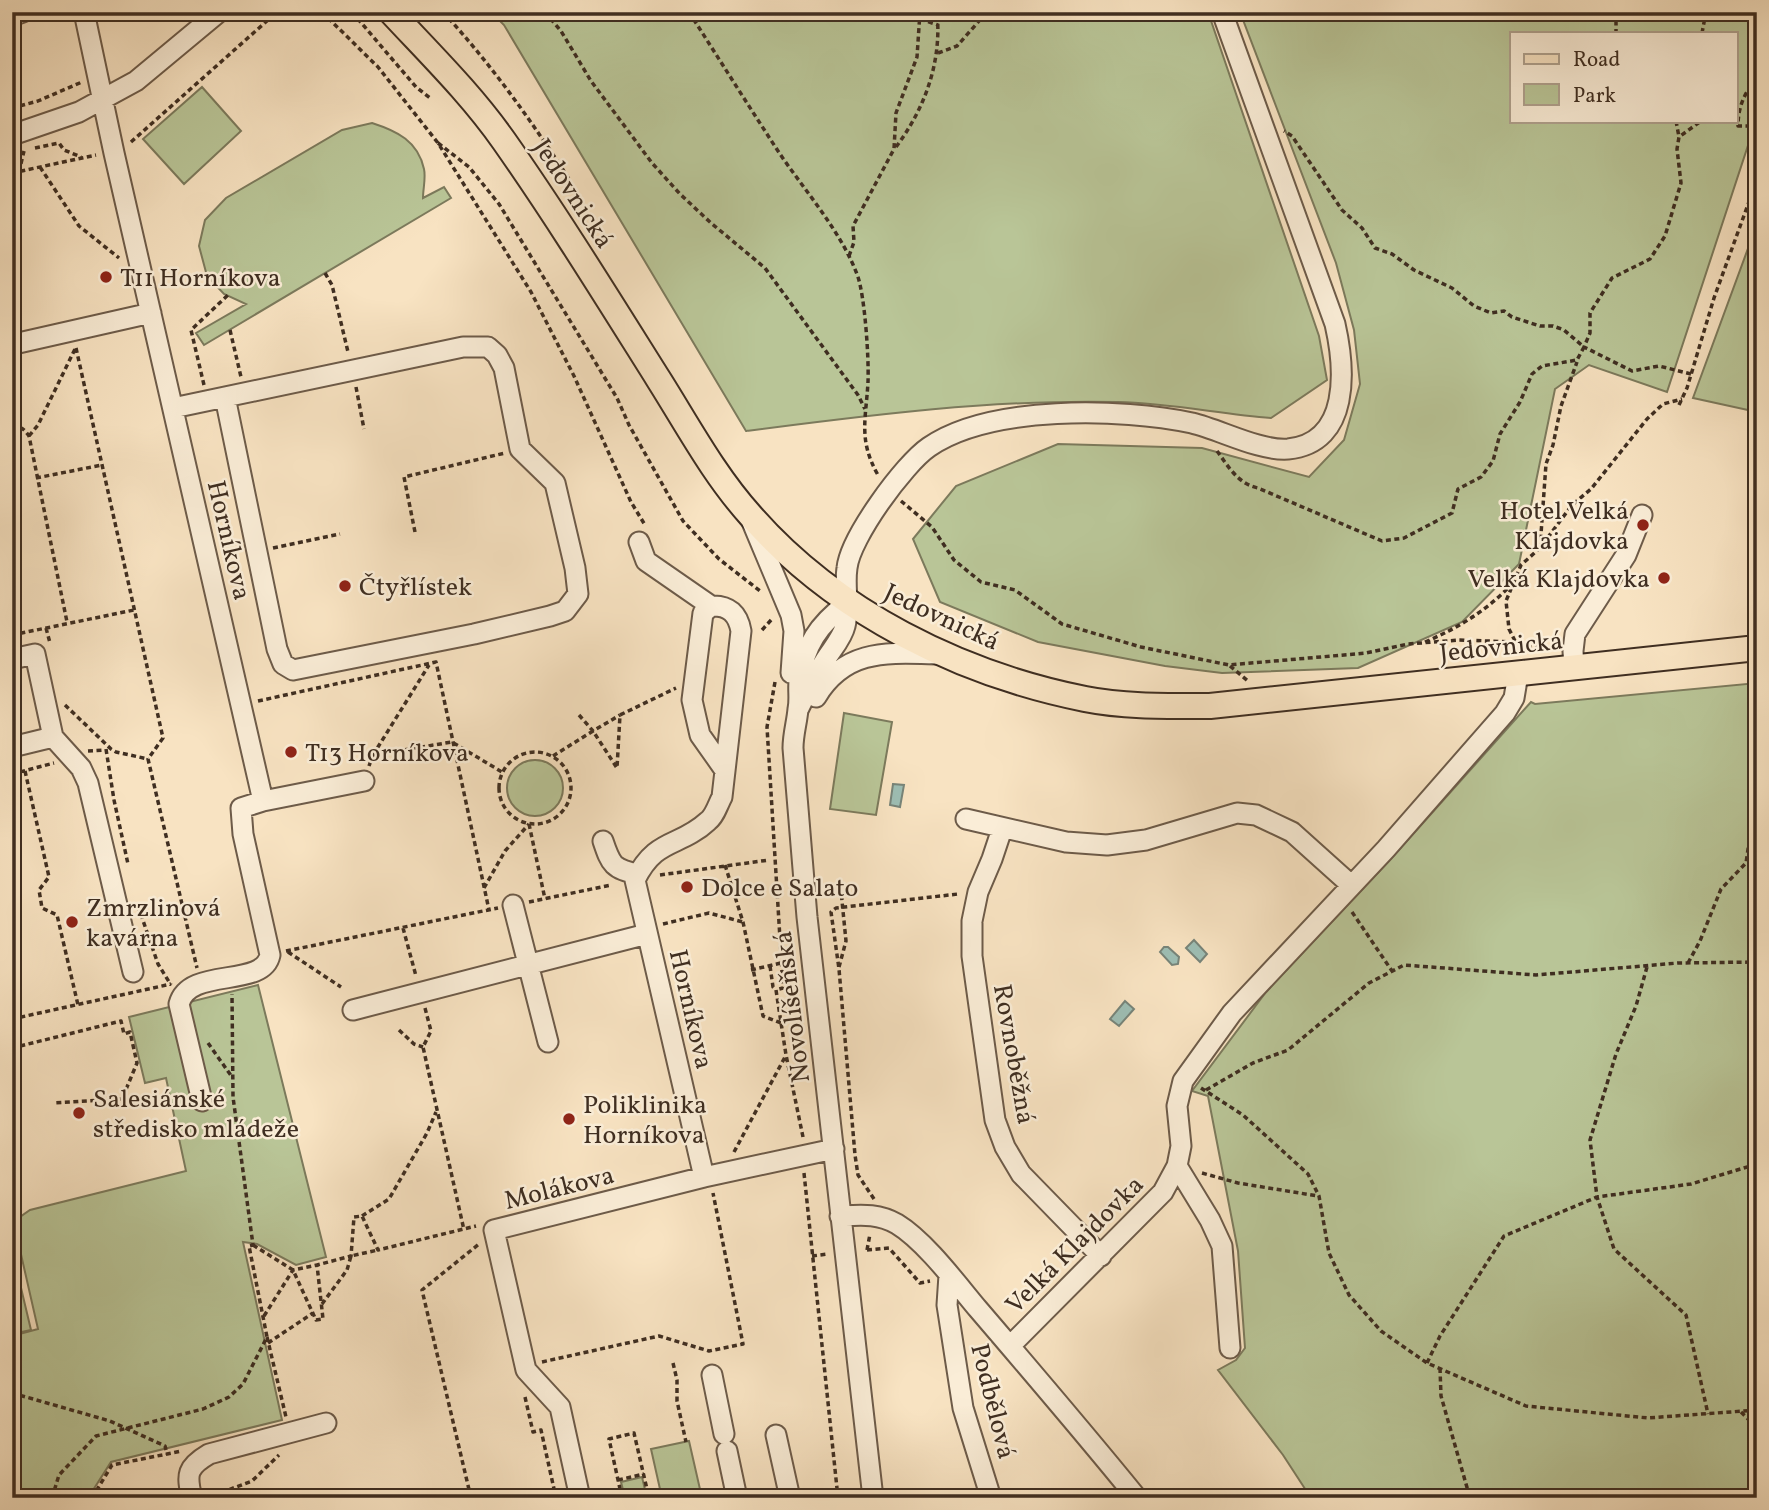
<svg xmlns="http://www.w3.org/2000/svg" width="1769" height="1510" font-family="Vollkorn,serif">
	<rect width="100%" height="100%" fill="#f8e3c2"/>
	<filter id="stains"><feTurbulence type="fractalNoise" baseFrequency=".00286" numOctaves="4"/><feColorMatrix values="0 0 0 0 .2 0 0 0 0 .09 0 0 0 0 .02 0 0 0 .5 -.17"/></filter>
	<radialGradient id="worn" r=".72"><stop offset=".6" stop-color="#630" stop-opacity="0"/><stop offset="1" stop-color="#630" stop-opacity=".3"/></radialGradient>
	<path fill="#b9c597" stroke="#7c7a5c" stroke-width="2" fill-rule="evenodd" d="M491,12H1208L1319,336L1327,380L1271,418C1220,414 1169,403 1118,402C993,399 870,415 746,431L504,25Z
		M1240,12H1757V118L1667,392L1589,365L1555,389L1519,564L1462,622L1358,668L1222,673L1165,666L1038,642L940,602L913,539L956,486L1058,444L1202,448L1309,477L1344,440L1360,384L1354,330L1336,263ZM1512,33H1736V121H1512Z
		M202,87L241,131L184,184L143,139Z
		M372,123C397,131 418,141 424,169C426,178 423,189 423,198L444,187L451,198L204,345L196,333L246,304L224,294L207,276L199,246L205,220L226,198L342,130Z
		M1757,224V412L1693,398Z
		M1757,683V1498H1311L1283,1455L1218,1370L1236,1360L1245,1348L1238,1251L1208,1096L1192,1091L1266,992L1389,861L1531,702L1535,704Z
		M844,713L892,722L876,815L830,809Z
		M507 788a28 28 0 1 1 56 0a28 28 0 1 1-56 0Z
		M258,985L326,1257L296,1265L257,1244L243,1242L282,1420L111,1462L88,1498H12V1336L38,1329L15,1228L20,1217L30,1210L186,1171L166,1078L145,1083L129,1017Z
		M12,1250L31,1330L12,1334Z
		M689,1441L702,1498H662L651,1449Z
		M642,1477L647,1498H625L621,1482Z"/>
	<path fill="#9dbeb4" stroke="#778479" stroke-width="2" d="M893,784L904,785L900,807L890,805Z
		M1194,940L1207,954L1200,962L1186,948Z
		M1164,947H1168L1179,957L1178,964L1172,965L1160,952Z
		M1125,1001L1134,1009L1119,1026L1110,1019Z"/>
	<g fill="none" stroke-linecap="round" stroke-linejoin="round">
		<g stroke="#6d5b49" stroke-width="23">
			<path id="minor" d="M84,12L114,153L263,801L364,781
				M12,16L23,12
				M12,135L79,112L136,81L219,12
				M14,344L151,313
				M173,408L463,347H488L497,355L504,368L520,449L555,483L575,568L578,594L565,611L550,616L474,634L293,670L283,664L277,649L225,397
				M752,522L791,615L794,631L791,673
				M639,542L646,561L711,606
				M847,603C818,625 805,645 799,681C798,690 800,700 798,709C797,722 793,734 793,748L807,917L873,1498
				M12,659L35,654L53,737L12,747
				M1574,668L1573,651L1575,634L1626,555L1642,515
				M816,697C846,647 890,653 941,654
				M799,708C807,692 814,677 824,662C831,650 842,639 845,626C850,607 844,587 847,568C850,538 904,464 929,447C990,405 1121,408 1192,423C1221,430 1259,451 1288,449C1351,443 1345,368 1335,324L1222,12
				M53,737L81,768L88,783L133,972
				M966,819L1066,842L1107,845L1146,840L1237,813L1256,815L1292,832L1351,885
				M1002,829L992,859L978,892L972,921V956L995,1120L1005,1147L1021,1174L1101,1256
				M603,841C611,865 613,869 638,874
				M513,905L548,1042
				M353,1010L647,934
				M202,1101L179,1004C189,966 263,989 270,955L243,834L241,808L263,801
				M1177,1166L1210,1220L1222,1246L1230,1348
				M704,1177L635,880C656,837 679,848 708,821C715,816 718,804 722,797L741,631C738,614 729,605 711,606L703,613L692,700L700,735L724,769
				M840,1216C861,1215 878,1213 897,1224C925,1241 957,1284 978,1309C1032,1372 1085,1434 1137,1498
				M949,1275L947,1305L963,1408L991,1498
				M1010,1346L1163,1192L1177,1166L1181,1146L1177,1106L1183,1081L1232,1013L1386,849L1505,713L1514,698L1518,674
				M712,1375L724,1434
				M776,1435L790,1498
				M727,1451L737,1498
				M192,1498C186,1474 187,1467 209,1454L326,1423
				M580,1498L560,1407L526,1370L494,1230L704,1177L834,1149"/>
		</g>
		<g stroke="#3f2e21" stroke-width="28">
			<path id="major" d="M391,12C430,54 471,94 504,141C558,218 608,299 659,380C688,426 714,475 751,516C835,612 960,674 1085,699C1125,707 1169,706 1210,706L1757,648"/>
		</g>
		<path stroke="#3f2e21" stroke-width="3.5" stroke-dasharray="5 3.5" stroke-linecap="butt" d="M322,12L378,67L438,143L531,292L574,376L631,502L645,525
			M352,12L416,87L430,98
			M443,12C490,63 531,120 569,179
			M545,12L561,31L591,81L652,163L680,194L711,223L765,268L858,395L865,409
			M689,12C719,59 748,105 778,151C804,190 842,232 858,277C865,299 869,358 868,382C866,419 858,440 878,475
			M1616,12V33
			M920,19L938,25
			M1702,33L1706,12
			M938,53L957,46L987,12
			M1757,79C1744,92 1738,108 1738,126H1749L1757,130
			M12,108L38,101L82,82
			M1676,121L1679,137
			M131,142L277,12
			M438,143L469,167L499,204L617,398L629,425L683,521L719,559L760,591
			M896,147C925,108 942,62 937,12
			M35,148L59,143L64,150L81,157
			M1757,155L1754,167L1757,180
			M40,167L79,226L119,258
			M19,172L24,151
			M12,173L96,155
			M849,256L854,242L853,226L894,149L896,113L917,57L920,12
			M325,273L332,285L348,352
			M230,330L241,377
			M76,348L163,738L148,759L197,968
			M1691,374L1659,366L1632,371L1584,347L1590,333V313L1612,278L1650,259L1665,236L1681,183L1677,149L1679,137L1701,121
			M204,385L191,330L228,295
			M356,387L364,429
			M1679,405L1687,388L1714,298L1750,199L1757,190
			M12,426C21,426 24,429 29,436L67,622
			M29,436L38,425L75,349
			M1217,451C1228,466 1238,484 1258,488L1382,541L1404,538L1452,513L1458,489L1481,477L1493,461L1500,434L1520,402L1532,374L1542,366L1577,360L1584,347L1564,330L1553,326H1540L1512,317L1504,311L1491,313L1474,306L1452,288L1414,270L1392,254L1375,248L1362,228L1342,210L1292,136L1284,131
			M36,478L102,465
			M901,501L932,527L954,560L981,582L1015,590L1062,624L1141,647L1229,665L1366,653L1408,644L1459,640L1516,642L1529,647H1549
			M415,532L404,477L505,453
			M273,548L340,534
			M1540,548L1546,464L1553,445L1561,406L1577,362
			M46,628L50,643
			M762,630L772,619
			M12,635L134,610
			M1515,641L1509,629L1506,601L1521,565L1540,548L1572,505L1591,489L1647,419L1663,404L1682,399
			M1425,642C1458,628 1486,611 1511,585
			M1230,666L1248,681
			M775,682L767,727L783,988L776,990L786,1055L803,1137
			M258,701L436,662L489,910
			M65,705L111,749L116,752L148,759
			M579,715L593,731L620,715
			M106,749L114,800L128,864
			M88,751L105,750
			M499 788a36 36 0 1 1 72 0a36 36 0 1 1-72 0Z
			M373,755L429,665
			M553,756L593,731L617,768L620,715L676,688
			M369,766L373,755L452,742L502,772
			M25,771L49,877L39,890L42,908L57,915L78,1005
			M12,774L54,763
			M529,824L545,899
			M725,865L743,922L763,1016L781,1023
			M660,875L769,860
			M484,888L505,851L529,824
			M529,902L611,885
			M138,906L158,964L171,985
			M1352,912L1392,971
			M663,924L709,913L743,922
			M403,928L416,976
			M286,951L498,908
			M288,952L341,987
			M1688,963L1700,941L1721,889L1746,863L1750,836L1757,832
			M770,966L773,987L776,990
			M839,967L846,941L841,891
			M1647,967L1636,1006L1616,1054L1590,1140L1597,1197L1614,1249L1686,1315L1708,1414
			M751,970L781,963
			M425,1008L431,1031L423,1047L464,1230
			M12,1019L171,984
			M399,1030L414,1044L423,1047
			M12,1035L16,1054
			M208,1043L232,1077
			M12,1048L121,1021L124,1034L130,1032L137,1063L122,1099L53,1103
			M1201,1088L1243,1115L1308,1174L1319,1196L1329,1253L1349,1295L1381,1331L1427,1363L1526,1406L1648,1418L1757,1410
			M1206,1090L1253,1063L1288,1050L1369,983L1404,965L1536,975L1678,963L1757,962
			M734,1152L785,1057
			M804,1173L838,1498
			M1202,1173L1238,1183L1318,1196
			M874,1199L858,1175L855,1155L839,969L831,912L836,908L958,894
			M362,1216L389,1199L427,1133L436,1112
			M253,1245L293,1270L316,1320L323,1319L317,1265L351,1256L354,1217L362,1216L378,1250L476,1226
			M867,1250L870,1234
			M867,1250L889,1248L920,1283L930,1281
			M812,1256L828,1254
			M322,1304L347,1270L351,1256L378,1250
			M264,1316L293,1270L317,1265
			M267,1337L286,1417
			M268,1343L313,1313
			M542,1362L659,1336L709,1351L743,1344L713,1193
			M673,1363L677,1380V1401L686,1442
			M1427,1363L1440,1336L1504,1236L1597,1197L1691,1184L1757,1164
			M1440,1368L1441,1396L1470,1498
			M12,1393L110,1421L165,1446L167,1454
			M525,1397L533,1432L541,1430L556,1498
			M1741,1412L1757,1428
			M618,1480L644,1474
			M52,1498L59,1475L96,1436L203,1409L229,1397L243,1384L267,1337L249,1246L253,1245L233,1097L232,994
			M92,1498L112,1465L182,1451
			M215,1498L220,1493L252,1481L279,1455
			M471,1498L422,1290L479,1244
			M622,1498L609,1439L634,1433L649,1498"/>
		<use href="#minor" stroke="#faedd7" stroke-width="19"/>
		<use href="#major" stroke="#f8e3c2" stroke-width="24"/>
	</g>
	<g fill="#8f2418" stroke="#faedd7" stroke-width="2.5">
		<circle cx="106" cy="277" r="7"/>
		<circle cx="1643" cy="525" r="7"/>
		<circle cx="1664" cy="578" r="7"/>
		<circle cx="345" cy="586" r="7"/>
		<circle cx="291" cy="752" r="7"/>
		<circle cx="687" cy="887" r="7"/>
		<circle cx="72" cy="922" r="7"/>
		<circle cx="79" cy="1113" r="7"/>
		<circle cx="569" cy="1119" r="7"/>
	</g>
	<g text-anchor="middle" stroke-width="5" stroke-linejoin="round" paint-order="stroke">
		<g font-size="26" fill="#3f2e21" stroke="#faedd7">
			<text transform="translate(574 193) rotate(57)" y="9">Jedovnická</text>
			<text transform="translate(230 540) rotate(77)" y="9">Horníkova</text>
			<text transform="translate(942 616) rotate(25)" y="9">Jedovnická</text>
			<text transform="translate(1501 646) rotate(-6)" y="9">Jedovnická</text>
			<text transform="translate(791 1007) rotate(-97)" y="9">Novolíšeňská</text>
			<text transform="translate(692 1009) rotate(77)" y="9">Horníkova</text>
			<text transform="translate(1015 1054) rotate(80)" y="9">Rovnoběžná</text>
			<text transform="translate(559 1187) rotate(-14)" y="9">Molákova</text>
			<text transform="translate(1074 1244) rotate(-45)" y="9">Velká Klajdovka</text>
			<text transform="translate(994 1401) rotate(76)" y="9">Podbělová</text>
		</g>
		<g font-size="26" fill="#3f2e21" stroke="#faedd7" text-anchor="start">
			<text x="120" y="286">T11 Horníkova</text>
			<text x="1629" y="519" text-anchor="end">Hotel Velká<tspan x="1629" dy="30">Klajdovka</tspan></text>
			<text x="1650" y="587" text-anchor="end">Velká Klajdovka</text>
			<text x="359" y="595">Čtyřlístek</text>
			<text x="305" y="761">T13 Horníkova</text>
			<text x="701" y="896">Dolce e Salato</text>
			<text x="86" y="916">Zmrzlinová<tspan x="86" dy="30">kavárna</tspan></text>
			<text x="93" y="1107">Salesiánské<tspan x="93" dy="30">středisko mládeže</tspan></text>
			<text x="583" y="1113">Poliklinika<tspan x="583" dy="30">Horníkova</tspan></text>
		</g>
	</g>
	<rect width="1769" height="1510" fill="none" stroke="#f8e3c2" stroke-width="42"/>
	<rect x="14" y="14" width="1741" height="1482" fill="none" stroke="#3f2e21" stroke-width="3.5"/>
	<rect x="21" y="21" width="1727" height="1468" fill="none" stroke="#3f2e21" stroke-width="2"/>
	<rect x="1510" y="32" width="228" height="91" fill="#faedd7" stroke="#afa18e" stroke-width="2"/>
	<rect x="1524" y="54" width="35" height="10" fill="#f8e3c2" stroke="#afa18e" stroke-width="2"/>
	<text x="1573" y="66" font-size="21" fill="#3f2e21">Road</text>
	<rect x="1524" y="84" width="35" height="21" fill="#b9c597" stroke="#afa18e" stroke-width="2"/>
	<text x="1573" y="102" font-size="21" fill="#3f2e21">Park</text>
	<rect width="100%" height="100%" filter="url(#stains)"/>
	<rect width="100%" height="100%" fill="url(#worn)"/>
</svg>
